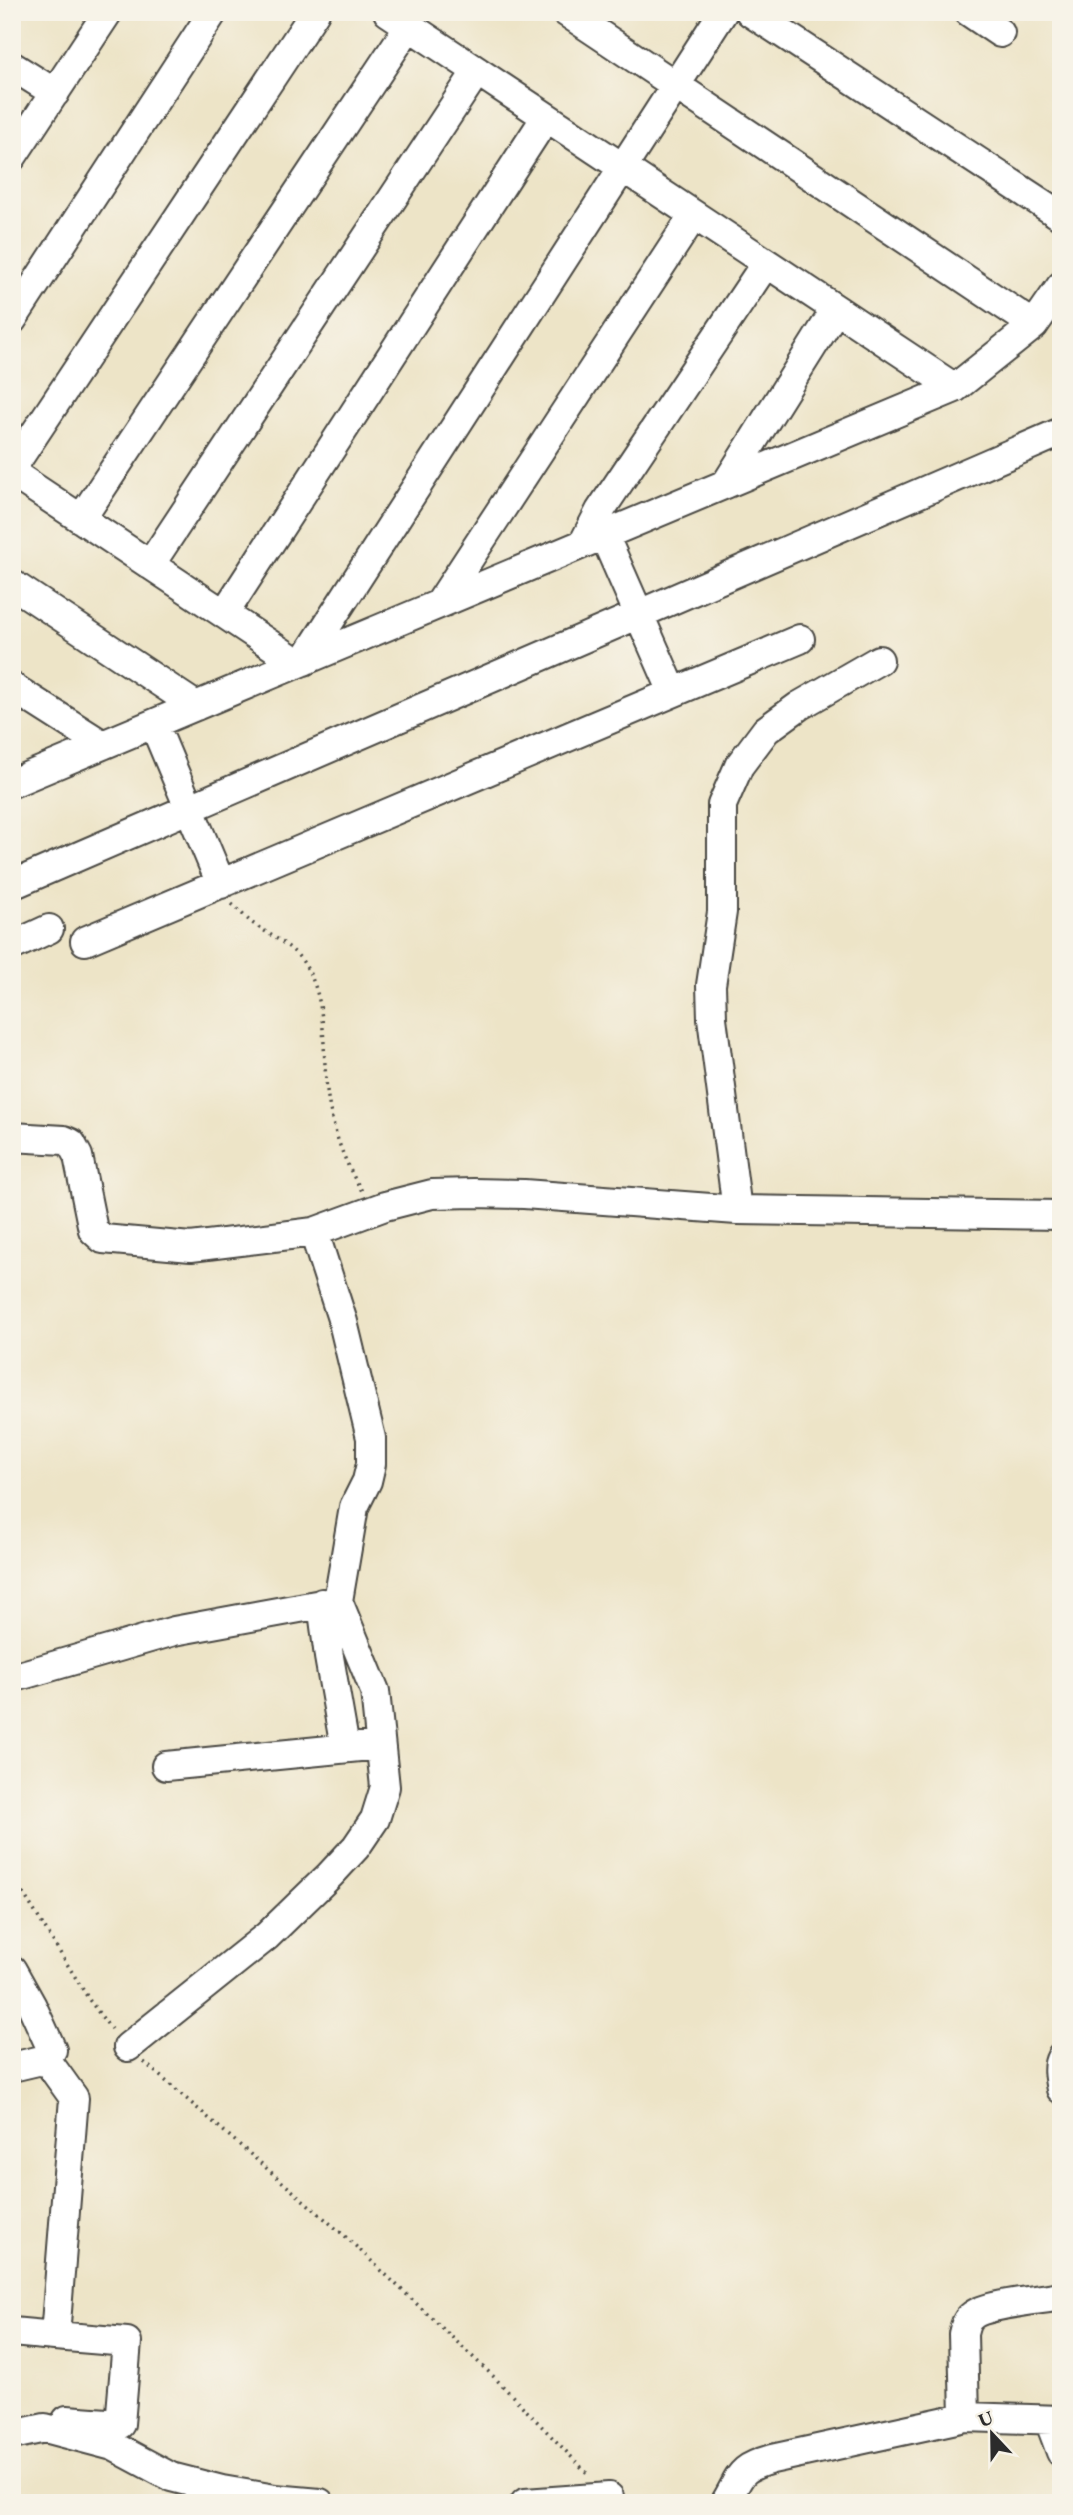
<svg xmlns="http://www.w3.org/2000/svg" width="1073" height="2515" font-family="'EB Garamond',serif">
	<rect width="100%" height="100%" fill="#f7f3e8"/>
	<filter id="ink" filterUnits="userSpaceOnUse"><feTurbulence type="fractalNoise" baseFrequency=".0143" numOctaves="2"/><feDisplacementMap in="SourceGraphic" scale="14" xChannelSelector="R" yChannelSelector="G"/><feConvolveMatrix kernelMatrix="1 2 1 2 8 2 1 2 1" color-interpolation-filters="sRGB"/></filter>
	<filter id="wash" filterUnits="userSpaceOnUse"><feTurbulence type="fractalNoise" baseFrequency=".00686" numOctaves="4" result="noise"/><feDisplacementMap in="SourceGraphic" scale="28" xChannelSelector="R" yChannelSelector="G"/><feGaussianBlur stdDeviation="1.57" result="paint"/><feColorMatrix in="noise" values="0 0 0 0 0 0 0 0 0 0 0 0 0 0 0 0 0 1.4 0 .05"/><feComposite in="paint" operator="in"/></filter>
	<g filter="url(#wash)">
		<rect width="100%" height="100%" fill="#ede4c7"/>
	</g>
	<g filter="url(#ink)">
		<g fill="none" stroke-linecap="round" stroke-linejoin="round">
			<g stroke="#484742" stroke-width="32">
				<path id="minor" d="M388,12L955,388
					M566,12L1034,325
					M750,12L1061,216
					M969,12L1000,33
					M12,66L55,93
					M12,157L108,12
					M12,320L213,12
					M12,468L315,12
					M12,473L298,663
					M726,484L836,309
					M81,519L409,26
					M604,535L673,692
					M584,542L600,511L766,263
					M150,565L477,71
					M12,584L196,706
					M440,603L694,215
					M224,614L546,117
					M304,661L723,12
					M12,687L103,745
					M154,724L221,884
					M12,783L955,388L1034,325L1061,286
					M12,885L1061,432
					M85,941L800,639
					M12,946L49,929
					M12,1137L64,1140L71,1143L78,1156L93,1230L103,1239L191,1247L314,1232L385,1206L432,1194L474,1193L524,1194L737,1210L1061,1215
					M737,1210L712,1018L711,985L722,912V805L739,766L766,730L799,706L879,660
					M322,1603L329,1657L345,1748
					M12,1678L174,1631L338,1601
					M166,1766L380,1745
					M12,1970L32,2006L52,2050L46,2059L12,2067
					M128,2047L267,1936L330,1875L356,1847L375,1819L385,1787L375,1691L338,1601L354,1507L367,1481L371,1464V1438L343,1322L314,1232
					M1061,2058C1056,2067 1059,2079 1061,2089
					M12,2332L55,2336L74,2098L46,2059
					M55,2336L127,2342L120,2424L67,2420
					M965,2417L963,2334C965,2326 966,2320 973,2315C987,2304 1041,2300 1061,2296
					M1049,2420L1061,2452
					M12,2435L45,2428L113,2446L171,2477L222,2490L275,2499L320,2503
					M525,2503L609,2497
					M725,2503C742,2475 737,2469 772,2459L965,2417L1061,2420"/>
			</g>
			<path stroke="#484742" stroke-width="3.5" stroke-dasharray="2 5" stroke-linecap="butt" d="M232,904C239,910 245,917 251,922C270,936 293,945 305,965C328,1001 322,1050 327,1090C331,1125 343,1161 362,1191
				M12,1875L90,2001L111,2029
				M144,2062L347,2238L493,2376L587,2473"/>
			<use href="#minor" stroke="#fff" stroke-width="28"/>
		</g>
	</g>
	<rect width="1073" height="2515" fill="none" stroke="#f7f3e8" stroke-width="42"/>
	<g transform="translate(992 2434) rotate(338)" stroke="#f7f3e8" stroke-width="5" paint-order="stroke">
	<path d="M0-5L12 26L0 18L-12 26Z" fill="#2b2b2b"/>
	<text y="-10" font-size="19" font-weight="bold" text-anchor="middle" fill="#2b2b2b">U</text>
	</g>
</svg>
